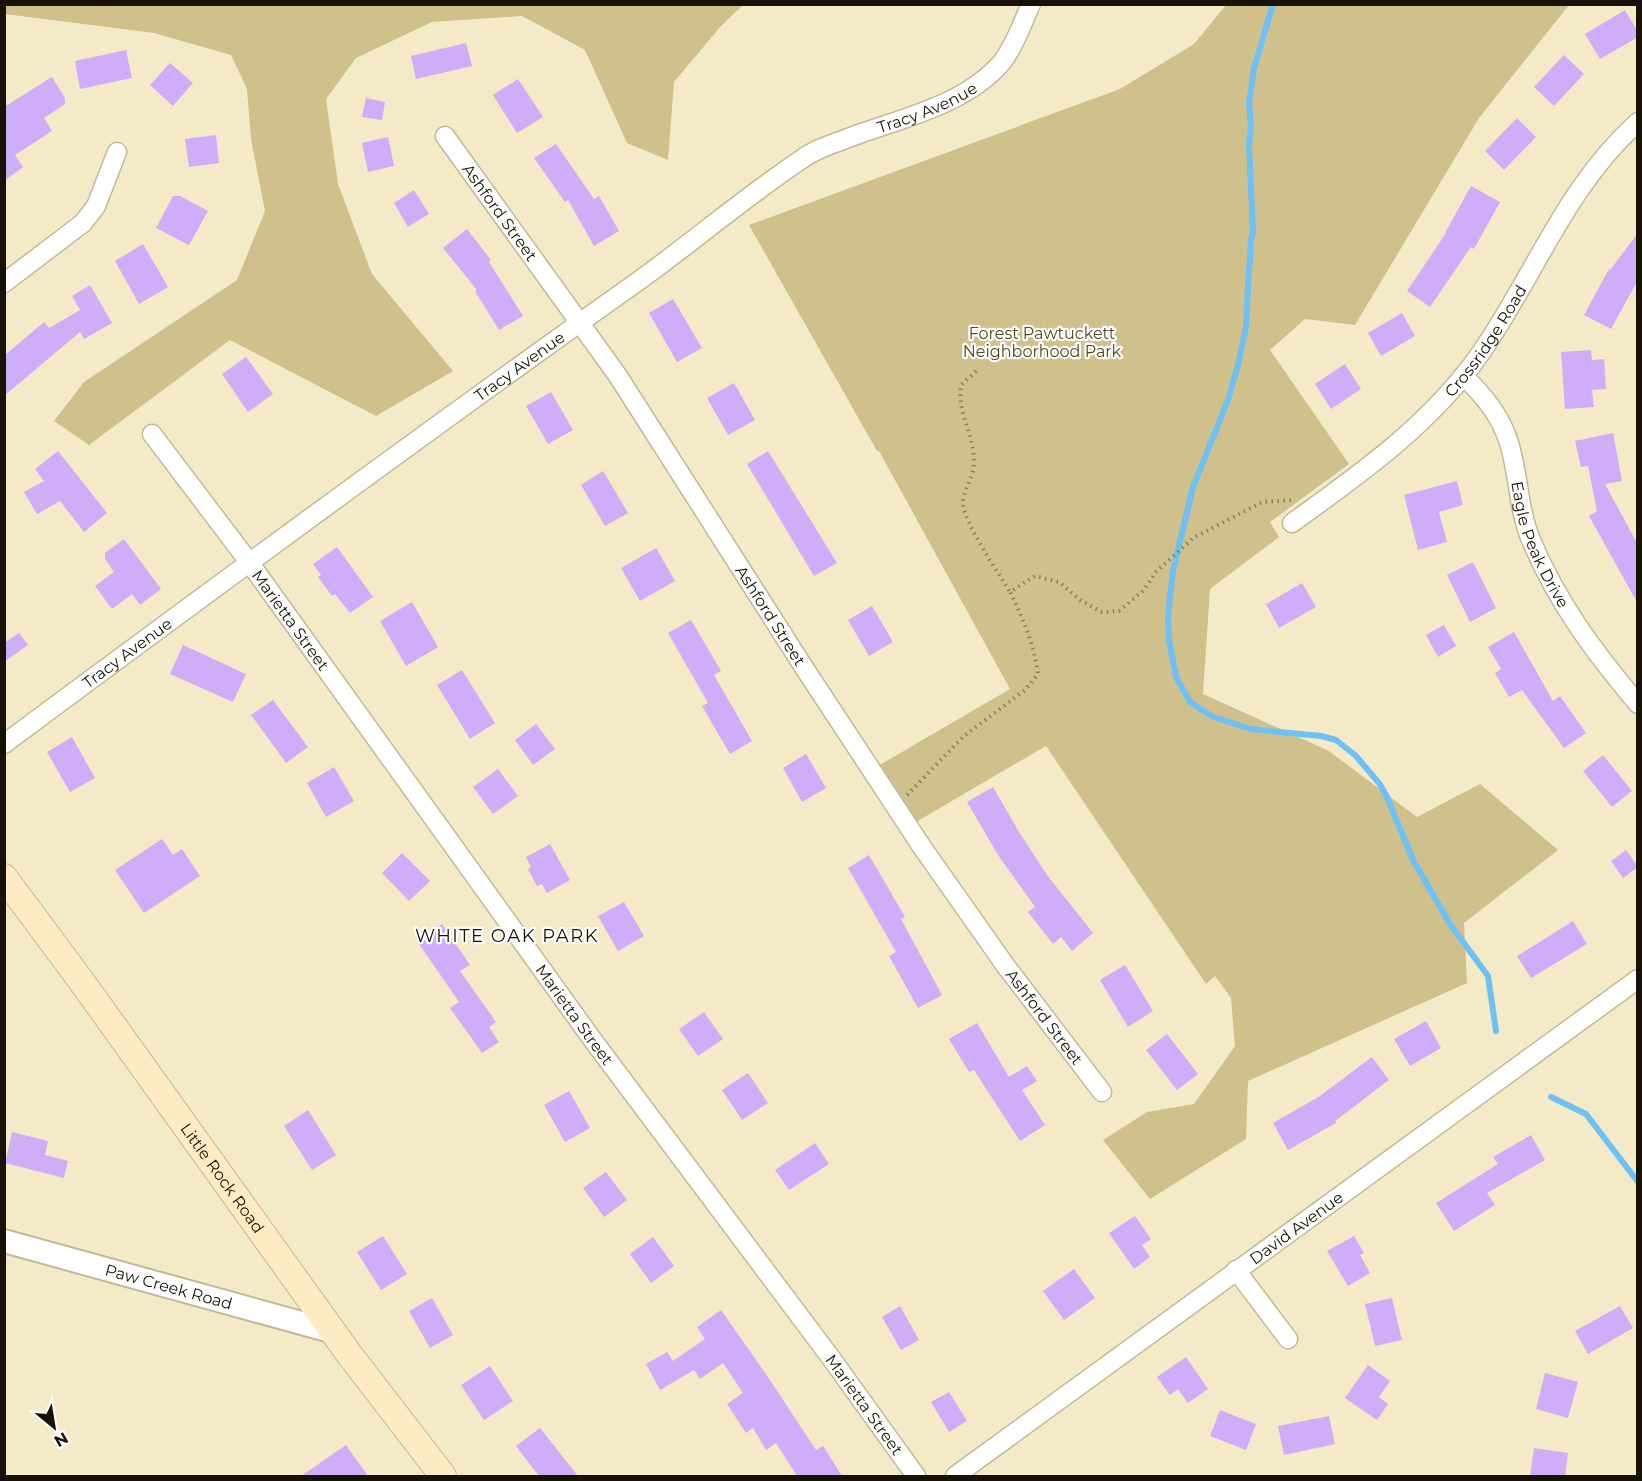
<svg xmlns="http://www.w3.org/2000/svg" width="1642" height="1481" font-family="Montserrat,sans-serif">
	<rect width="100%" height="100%" fill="#f4eac7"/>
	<path fill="#cfc08c" d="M5,4H743V5L721,26L674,82L668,160L627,143L585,50L522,16L432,22L356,58L326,99L338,184L372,274L453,371L376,416L230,340L89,445L54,421L84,382L237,280L265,211L251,139L247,89L231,55L154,33L5,14Z
		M1226,5H1569L1479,118L1355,325L1305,319L1270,350L1349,464L1270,522L1279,537L1210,589L1203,694L1329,751L1417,817L1480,784L1558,850L1464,923L1467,983L1248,1081L1246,1139L1150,1199L1103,1140L1147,1112L1194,1104L1235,1046L1231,998L1215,976L1206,984L1046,746L916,822L878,766L1010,689L879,451H877L749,225L1120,89L1194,44Z"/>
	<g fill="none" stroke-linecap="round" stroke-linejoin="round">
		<path stroke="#6dc1f5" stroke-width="6" d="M1273,4L1254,68L1249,103L1251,127L1249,145L1253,233C1248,243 1252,256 1249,268L1246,327L1238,365L1228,400L1193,487L1173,571L1168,615L1169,640L1176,677L1190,702L1213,717L1251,729L1321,736L1336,740L1355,755L1379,783L1386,795L1414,862L1450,924L1488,976L1496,1031
			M1551,1097L1586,1114L1638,1182"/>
	</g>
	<path fill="#cfadf9" d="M1625,10L1638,32V37L1600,59L1585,34Z
		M466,43L472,66L416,79L411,56Z
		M126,50L132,78L80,89L75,61Z
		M1564,55L1584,74L1554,106L1534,87Z
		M170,63L193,83L173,106L150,85Z
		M52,77L65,98V104L44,118L52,131L15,155L23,167L4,181V107Z
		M518,79L543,117L517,133L493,95Z
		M366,98L385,102L382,120L362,117Z
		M1517,118L1536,137L1504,170L1485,151Z
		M216,135L219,163L189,167L185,139Z
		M388,137L394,166L368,172L362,143Z
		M556,144L594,199L599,196L619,231L594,246L568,200L565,202L534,158Z
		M1471,186L1500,202L1474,249L1471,247L1430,307L1407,291L1446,233H1445Z
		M414,190L429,214L408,227L394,203Z
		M173,196H180L208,211L189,245L156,228Z
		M467,229L491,260L489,262L523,316L499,330L475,291L477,290L443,248Z
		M1638,233V280L1611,329L1584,315L1609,269L1610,270Z
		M143,244L168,287L139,304L115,261Z
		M90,285L112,323L84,339L80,332L4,396V356L44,322L49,328L80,310L72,296Z
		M673,299L702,348L677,362L649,313Z
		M1402,313L1415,336L1381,356L1368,333Z
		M1591,350L1592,360L1604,359L1606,389L1592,390L1594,407L1565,409L1561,352Z
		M246,357L273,394L248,412L222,374Z
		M1345,364L1361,389L1331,409L1315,384Z
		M734,383L755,420L728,435L707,398Z
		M551,392L573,430L548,444L526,406Z
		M1613,433L1622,481L1605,484L1638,545V604L1589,516L1597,511L1588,466L1581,467L1575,441Z
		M58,451L107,513L84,532L60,501L37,514L24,492L44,481L35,469Z
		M768,451L837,563L814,576L747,464Z
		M603,471L628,513L605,526L581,485Z
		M1457,481L1463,505L1439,512L1447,542L1418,550L1404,495Z
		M124,539L161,589L140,605L132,594L112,609L95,586L114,572L105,559V553Z
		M337,547L373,597L350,613L335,594L332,596L318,577L321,575L313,564Z
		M656,548L675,581L640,601L621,568Z
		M1473,562L1496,608L1470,622L1447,575Z
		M1302,583L1316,607L1279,628L1266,604Z
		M412,602L438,647L406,666L380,621Z
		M872,606L893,642L869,656L848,620Z
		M691,620L721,671L714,675L752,741L730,754L702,706L708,703L668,633Z
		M1444,625L1456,646L1438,657L1426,635Z
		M1514,632L1553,701L1560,696L1586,733L1564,748L1522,690L1509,697L1495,673L1501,669L1488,647Z
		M19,633L28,645L4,662V643Z
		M183,645L246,674L233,702L170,674Z
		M462,670L495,723L470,739L437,685Z
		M273,700L308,747L286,763L251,715Z
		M536,724L555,749L533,765L515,740Z
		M72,737L95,778L70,792L47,752Z
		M806,754L826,788L802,802L783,768Z
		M1603,755L1632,791L1612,807L1583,771Z
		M334,767L354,801L326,817L307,783Z
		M498,769L518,796L493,814L473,787Z
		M993,787L1019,832L1047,875L1093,933L1072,951L1061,937L1053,944L1028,912L1035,907L998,855L967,802Z
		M162,839L173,855L182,849L200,876L144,913L115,870Z
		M550,844L570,880L547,893L542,884L537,886L528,869L531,867L526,857Z
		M1626,850L1638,867L1623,878L1611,861Z
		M402,853L430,881L409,901L382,873Z
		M869,855L905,917L901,919L942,995L918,1008L889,956L896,952L848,868Z
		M624,902L644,936L618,951L598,916Z
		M1573,921L1587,944L1531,978L1517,956Z
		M442,924L470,965L460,971L496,1022L489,1027L499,1042L482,1053L450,1008L459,1002L417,941Z
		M1125,965L1153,1011L1128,1027L1100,980Z
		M704,1012L723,1039L698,1056L679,1029Z
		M1426,1021L1441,1048L1410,1066L1394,1039Z
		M977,1023L1009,1077L1027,1066L1037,1081L1022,1090L1045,1125L1020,1141L974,1070L969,1072L949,1039Z
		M1167,1034L1198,1074L1177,1090L1146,1050Z
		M1372,1057L1389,1080L1335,1121L1336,1123L1288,1150L1273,1123L1320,1096Z
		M748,1073L768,1103L742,1120L722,1090Z
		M569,1091L590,1128L565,1142L544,1105Z
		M308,1110L336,1155L312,1170L284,1126Z
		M12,1132L48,1141L45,1155L68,1161L64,1178L5,1163Z
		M1531,1135L1545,1160L1487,1193L1495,1205L1454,1231L1436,1203L1498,1164L1493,1157Z
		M815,1143L829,1164L789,1190L775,1170Z
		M606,1172L627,1200L604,1217L583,1188Z
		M1135,1216L1151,1239L1142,1245L1150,1257L1134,1269L1109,1233Z
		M383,1236L407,1274L381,1290L357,1252Z
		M1354,1236L1364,1253L1360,1255L1370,1273L1348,1286L1327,1251Z
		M653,1237L674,1266L651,1283L630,1254Z
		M1074,1269L1095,1298L1064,1320L1043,1291Z
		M432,1298L453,1335L430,1348L409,1311Z
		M1392,1298L1402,1340L1375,1346L1365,1304Z
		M900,1306L919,1340L901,1350L882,1317Z
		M1620,1306L1633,1328L1588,1354L1575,1331Z
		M721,1310L768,1377L816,1450L823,1446L842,1476H797L776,1443L766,1450L753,1428L746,1433L727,1404L743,1393L723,1363L700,1379L694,1370L660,1390L646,1364L667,1352L673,1361L705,1339L697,1327Z
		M1186,1357L1208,1389L1188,1403L1178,1389L1170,1395L1157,1377Z
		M1368,1365L1390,1381L1379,1397L1388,1404L1377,1420L1345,1398Z
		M490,1366L513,1401L484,1420L461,1385Z
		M1545,1373L1578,1382L1568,1418L1536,1409Z
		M949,1392L967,1421L949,1432L931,1402Z
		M1220,1410L1256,1424L1246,1450L1210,1436Z
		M1329,1416L1335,1444L1284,1455L1278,1426Z
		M540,1428L578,1476H539L516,1446Z
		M346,1445L368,1476H301Z
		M1534,1448L1568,1453L1565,1476H1530Z"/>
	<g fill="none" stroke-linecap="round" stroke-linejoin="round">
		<g stroke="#c3b998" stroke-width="21">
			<g id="minor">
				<path id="s1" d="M445,136L618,376L803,666L922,847L1005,965L1102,1092"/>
				<path d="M4,283L83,223L96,206L117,152"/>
				<path id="s2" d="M1463,376C1484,395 1501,416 1509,443C1519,475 1518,509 1531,540C1557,602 1594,652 1638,704"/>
				<path id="s3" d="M152,434L249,562L592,1039L831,1358L916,1476"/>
				<path id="s4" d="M1292,523C1360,474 1431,424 1480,354C1534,277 1566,186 1638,122"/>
				<path id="s5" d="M4,744C214,588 424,433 637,282C693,242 745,197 802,159C814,150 829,145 843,140C896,119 964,107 1002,62C1015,45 1022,24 1031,4"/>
				<path d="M1236,1270L1288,1339"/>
				<path id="s6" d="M955,1476L1638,979"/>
			</g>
		</g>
		<g stroke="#c3b998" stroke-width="26">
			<g id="tertiary">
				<path id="s7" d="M4,1241L334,1332"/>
			</g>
		</g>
		<g stroke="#c3b998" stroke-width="28">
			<g id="secondary">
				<path id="s8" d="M4,877L82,982L349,1354L443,1476"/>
			</g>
		</g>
		<path stroke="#878068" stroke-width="4" stroke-dasharray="1.5 4.5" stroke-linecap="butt" d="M976,371L961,385C961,391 960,397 961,403C964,423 974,442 974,462C974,477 964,488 963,502C962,520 999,574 1010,592
			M907,795L964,736L1025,690L1038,674C1034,645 1023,618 1010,592L1035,576L1059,582L1080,600L1102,612L1119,611L1144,590L1156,572L1193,538L1263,502L1293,500"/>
		<use href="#minor" stroke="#fff" stroke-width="18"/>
		<use href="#tertiary" stroke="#fff" stroke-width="22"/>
		<use href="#secondary" stroke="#feebc3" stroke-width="26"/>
	</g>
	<g text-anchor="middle" stroke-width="4.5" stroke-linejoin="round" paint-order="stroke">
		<g font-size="16" fill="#161206" stroke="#fff">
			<text dy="6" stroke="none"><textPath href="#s5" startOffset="1125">Tracy Avenue</textPath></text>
			<text dy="6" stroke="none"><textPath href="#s1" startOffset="94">Ashford Street</textPath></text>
			<text dy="6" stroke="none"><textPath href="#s4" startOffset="268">Crossridge Road</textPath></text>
			<text dy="6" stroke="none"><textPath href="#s5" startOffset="639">Tracy Avenue</textPath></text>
			<text dy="6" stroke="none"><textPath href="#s2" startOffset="189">Eagle Peak Drive</textPath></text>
			<text dy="6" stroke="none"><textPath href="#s1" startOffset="580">Ashford Street</textPath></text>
			<text dy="6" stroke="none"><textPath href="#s3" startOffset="232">Marietta Street</textPath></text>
			<text dy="6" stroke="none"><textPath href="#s5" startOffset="153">Tracy Avenue</textPath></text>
			<text dy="6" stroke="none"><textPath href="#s3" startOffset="718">Marietta Street</textPath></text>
			<text dy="6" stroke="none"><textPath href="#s1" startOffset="1066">Ashford Street</textPath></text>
			<text dy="6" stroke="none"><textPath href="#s8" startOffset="372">Little Rock Road</textPath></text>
			<text dy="6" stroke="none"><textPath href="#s6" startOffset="422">David Avenue</textPath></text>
			<text dy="6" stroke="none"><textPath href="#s7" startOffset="171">Paw Creek Road</textPath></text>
			<text dy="6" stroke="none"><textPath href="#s3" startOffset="1204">Marietta Street</textPath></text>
		</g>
		<g font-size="16" fill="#534822" stroke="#fff">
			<text x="1042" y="339">Forest Pawtuckett<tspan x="1042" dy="18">Neighborhood Park</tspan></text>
		</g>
		<g font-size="18" letter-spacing="1.5" fill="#161206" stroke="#fff">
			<text x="507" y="942">WHITE OAK PARK</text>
		</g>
	</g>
	<rect width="1642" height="1481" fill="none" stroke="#161206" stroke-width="12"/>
	<g transform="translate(54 1427) rotate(150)" stroke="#ffffff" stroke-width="4.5" paint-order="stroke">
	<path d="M0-4.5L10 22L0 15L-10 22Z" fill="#161206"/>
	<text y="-9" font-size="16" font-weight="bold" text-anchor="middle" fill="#161206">N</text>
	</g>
</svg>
